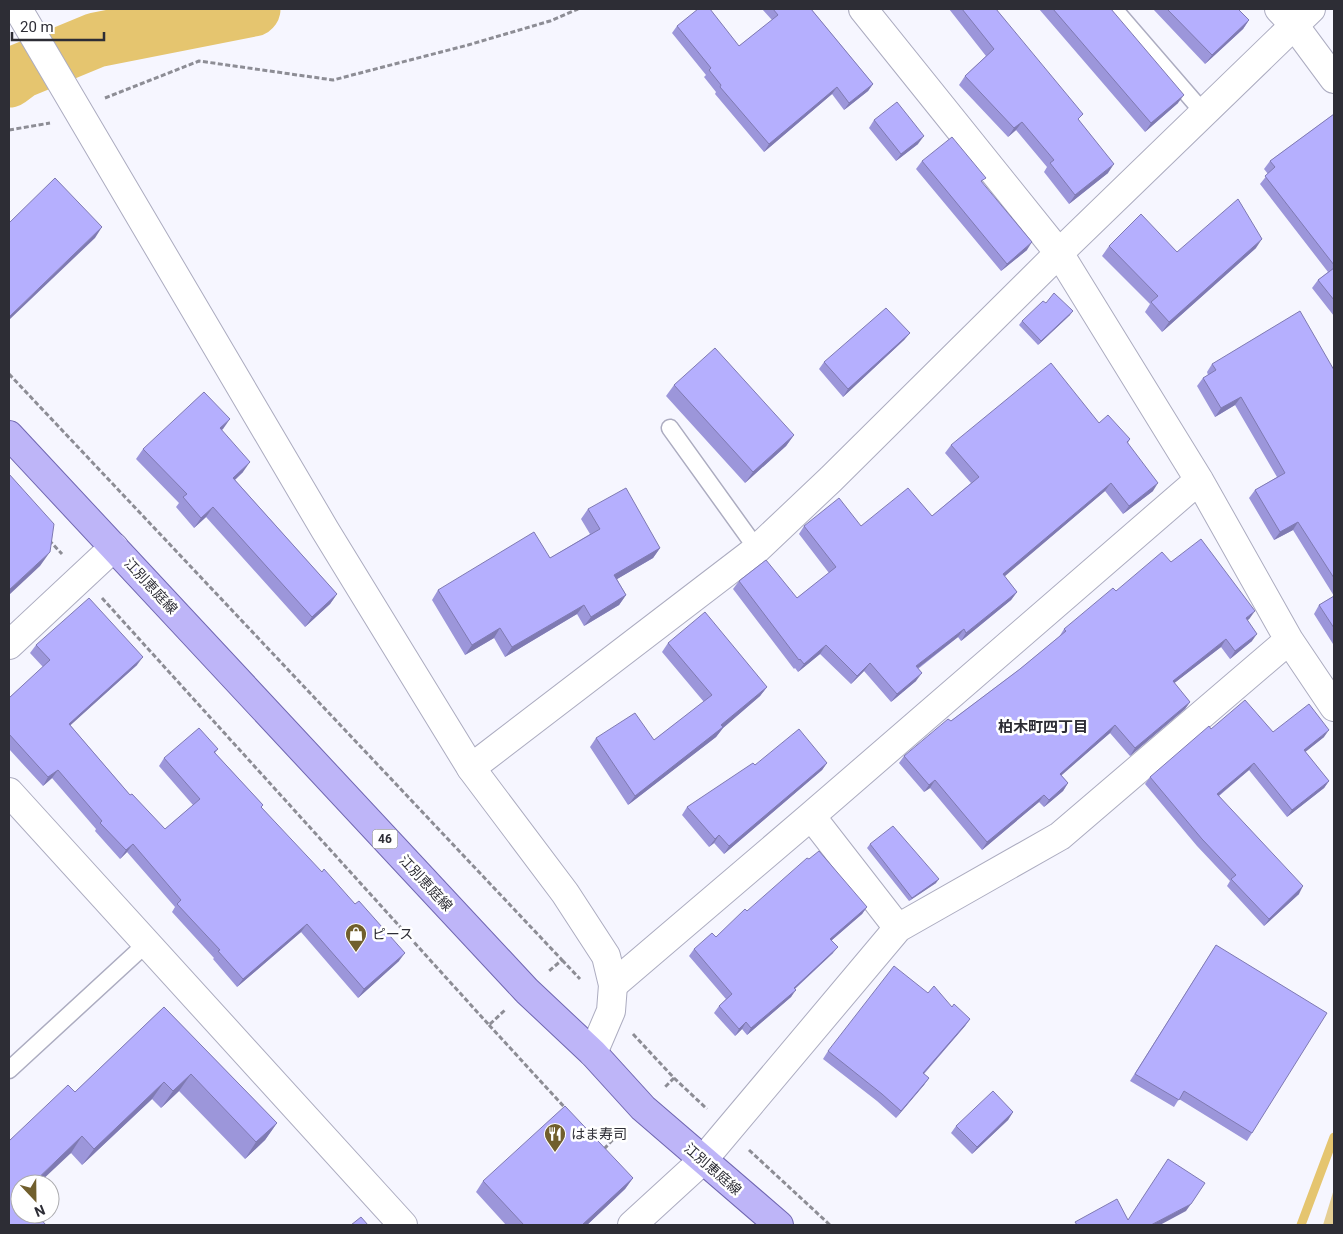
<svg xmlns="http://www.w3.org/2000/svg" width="1343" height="1234" font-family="Roboto,'Noto Sans JP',sans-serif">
	<rect width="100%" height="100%" fill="#f6f6ff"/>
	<path fill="#e5ce93" d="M1334,1189V1225H1323Z"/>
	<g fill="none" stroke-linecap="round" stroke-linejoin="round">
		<path stroke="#e5c56f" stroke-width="9" d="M1301,1225L1334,1137"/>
		<path stroke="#e5c56f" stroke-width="55" d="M9,80L21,71L96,40L253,9"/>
		<g stroke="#acacc0" stroke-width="19">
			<path id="service" d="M1114,9L1203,112
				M670,428L757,549
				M9,1070L146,944"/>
		</g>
		<g stroke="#acacc0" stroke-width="30">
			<path id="minor" d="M863,9L1059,253L1199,480L1289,640L1334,707
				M9,645L114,547
				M471,768L757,549L831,479L1059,253L1311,9
				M9,792L403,1225
				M811,816L898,928L1060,836L1289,640
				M613,985L811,816L1199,480
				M632,1225L703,1160L898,928"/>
		</g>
		<g stroke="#acacc0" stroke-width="30">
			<path id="tertiary" d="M18,9L325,530L471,768L565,893L606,956L613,985L611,1011L593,1053
				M1279,9L1294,25L1334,79"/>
		</g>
		<g stroke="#6f66b0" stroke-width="30">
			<path id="primary" d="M9,435L527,991L593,1053L643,1108L779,1225"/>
		</g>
		<path stroke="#8d8d95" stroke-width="3" stroke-dasharray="5 2.5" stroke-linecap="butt" d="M105,98L199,61L333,80L468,45L550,21L578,9
			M9,130L50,123
			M9,374L562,960L549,971
			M49,540L62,554
			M102,598L489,1025L505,1010
			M562,960L580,979
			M489,1025L567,1110
			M633,1034L674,1078L665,1087
			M674,1078L707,1109
			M604,1149L623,1129
			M749,1150L830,1225"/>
		<use href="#service" stroke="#fff" stroke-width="16"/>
		<use href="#minor" stroke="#fff" stroke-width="28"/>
		<use href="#tertiary" stroke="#fff" stroke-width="28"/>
		<use href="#primary" stroke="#beb5f8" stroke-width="28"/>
	</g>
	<path fill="#9c96da" d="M762,9H811L873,84L868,91L844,110L832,94L764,152L715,94L716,92L704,77L706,75L672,33L677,26L739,46L772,20Z
		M949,9H996L1079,120L1108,173L1069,204L1044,172L1047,167L1016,130L1008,137L959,85L965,76L986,56Z
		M1039,9H1111L1178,103L1145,132Z
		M1153,9H1238L1249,20L1243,29L1205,64Z
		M1334,114V316L1312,288L1318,280L1328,272L1260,184L1268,174L1264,169L1270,161Z
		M874,120L918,144L896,161L869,128Z
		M922,161L982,183L1027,250L1001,271L916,169Z
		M1109,246L1177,252L1256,248L1162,332L1145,312L1150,304L1102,256Z
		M1046,303L1070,315L1038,345L1019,325L1022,321Z
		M910,333L904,340L843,397L819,369L824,362Z
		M1212,364L1334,370V596L1293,530L1274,540L1249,498L1255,490L1277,477L1235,405L1215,417L1197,386L1203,378L1208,375L1207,372Z
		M674,385L794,435L786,446L745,483L666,396Z
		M1099,423L1130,439L1128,443L1153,491L1123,514L1105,491L1004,576L1017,592L1011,600L961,641L958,637L918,669L916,681L891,702L864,671L851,684L820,654L798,672L795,668L794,669L733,589L739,581L797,598L829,573L799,534L804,526H861L932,516L971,483L945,453L951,445Z
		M223,429L221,430L243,472L235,480L337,594L330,604L305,627L206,517L194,528L176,507L179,503L136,459L143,449Z
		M588,509L660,548L653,558L617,579L626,595L619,605L584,626L577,614L505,657L494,638L465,655L432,600L438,590L550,558L590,534L581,519Z
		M1171,562L1250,618L1247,621L1252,641L1230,659L1221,647L1174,683L1190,702L1185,709L1130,756L1110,733L1061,775L1068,783L1063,791L1044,807L1039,802L982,850L930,788L924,792L899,763L904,756L1020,669L1059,637L1064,629L1116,591Z
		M1334,596V643L1333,644L1314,614L1319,605Z
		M668,643L767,687L760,696L723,728L716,737L628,805L590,747L596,738L654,740L704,702L662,652Z
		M36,645L137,665L70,725L130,795L165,829L193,805L159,766L164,758L218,749L215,753L263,805L261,807L399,961L358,998L301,932L237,987L213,959L214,958L172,912L175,907L127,852L120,859L95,831L96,829L52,778L43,786L9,749V698L43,667L30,653Z
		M1211,729L1273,732L1324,737L1305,752L1329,781L1324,788L1287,817L1249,770L1219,796L1299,894L1264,926L1227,886L1230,881L1197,846L1145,784L1150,777Z
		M827,763L822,770L724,854L714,843L709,847L682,815L687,807L755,765Z
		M870,844L936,883L909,901L867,848Z
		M867,907L862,914L832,940L833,953L795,989L791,997L747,1035L742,1029L735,1036L714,1013L719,1006L726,999L689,956L694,949L716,937L747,911Z
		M1216,945L1252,1133L1247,1141L1179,1099L1174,1107L1130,1081Z
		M928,993L952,1007L970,1019L965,1026L924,1074L929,1078L924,1085L896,1118L877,1101L823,1059L828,1051Z
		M164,1007L277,1123L265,1140L245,1159L179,1091L161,1108L152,1099L82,1165L71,1153L20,1184V1214L46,1225H9V1141L75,1092Z
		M1013,1112L1008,1120L972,1154L951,1133L956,1126Z
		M633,1178L625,1189L587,1225H506L476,1192L483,1181Z"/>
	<path fill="#7f7ab2" d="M1249,20L1243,29L1205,64L1212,55Z
		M873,84L868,91L844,110L849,103Z
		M837,87L832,94L764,152L769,144Z
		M1184,95L1178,103L1145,132L1151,123Z
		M1022,122L1016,130L1008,137L1014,128Z
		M924,136L918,144L896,161L901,154Z
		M1114,164L1108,173L1069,204L1075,195Z
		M102,227L95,238L9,320V317Z
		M1262,239L1256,248L1162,332L1169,322Z
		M1032,242L1027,250L1001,271L1007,264Z
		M1073,311L1070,315L1038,345L1041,341Z
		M910,333L904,340L843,397L848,389Z
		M1241,397L1235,405L1215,417L1221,408Z
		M230,419L223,429L213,438L220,428Z
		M794,435L786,446L745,483L753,472Z
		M250,462L243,472L226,488L233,478Z
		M1111,483L1105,491L997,583L1003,574Z
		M1158,483L1153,491L1123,514L1129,506Z
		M213,507L206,517L194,528L201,518Z
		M1298,522L1293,530L1274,540L1280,532Z
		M660,548L653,558L607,585L614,575Z
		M50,552L40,566L9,595V590Z
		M1017,592L1011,600L961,641L966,633Z
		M337,594L330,604L305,627L312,617Z
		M626,595L619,605L584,626L591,617Z
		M584,605L577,614L505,657L512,647Z
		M1255,611L1250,618L1241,626L1246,618Z
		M500,628L494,638L465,655L472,645Z
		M964,629L958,637L910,674L916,666Z
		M1257,634L1252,641L1230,659L1235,651Z
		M1226,639L1221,647L1168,688L1173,681Z
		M826,645L820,654L798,672L804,664Z
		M143,657L137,665L63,732L69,724Z
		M870,663L864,671L851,684L857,676Z
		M922,673L916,681L891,702L897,694Z
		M767,687L760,696L723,728L716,737L628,805L635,796Z
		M1190,702L1185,709L1130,756L1135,748Z
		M1115,725L1110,733L1055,781L1060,774Z
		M1329,730L1324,737L1299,757L1304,750Z
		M827,763L822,770L724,854L729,846Z
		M1254,763L1249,770L1212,801L1217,794Z
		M58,770L52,778L43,786L48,777Z
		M935,780L930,788L924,792L929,785Z
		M1329,781L1324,788L1287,817L1292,810Z
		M1068,783L1063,791L1044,807L1049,800Z
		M1044,795L1039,802L982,850L987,842Z
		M719,835L714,843L709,847L715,839Z
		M133,844L127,852L120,859L126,850Z
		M939,879L936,883L909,901L912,898Z
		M1303,886L1299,894L1264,926L1269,919Z
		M867,907L862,914L825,946L830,939Z
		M307,924L301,932L237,987L243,979Z
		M838,947L833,953L789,994L794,988Z
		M405,953L399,961L358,998L364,989Z
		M796,990L791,997L747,1035L751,1028Z
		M970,1019L965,1026L918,1080L923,1073Z
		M746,1022L742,1029L735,1036L739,1029Z
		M191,1074L179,1091L161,1108L173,1091Z
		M929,1078L924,1085L896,1118L901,1111Z
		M164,1082L152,1099L82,1165L94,1149Z
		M1013,1112L1008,1120L972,1154L977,1147Z
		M277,1123L265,1140L245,1159L256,1142Z
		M82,1136L71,1153L38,1184H32Z
		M633,1178L625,1189L587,1225H582Z
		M1191,1204L1186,1211L1160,1225H1151Z"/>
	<path fill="#b5affe" stroke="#7f7ab2" d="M698,9H710L739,46L778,15L773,9H811L873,84L849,103L837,87L769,144L720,87L721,85L709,70L711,68L677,26Z
		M962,9H996L1083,114L1078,119L1114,164L1075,195L1050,163L1054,160L1022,122L1014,128L965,76L994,49Z
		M1053,9H1111L1184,95L1151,123Z
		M1167,9H1238L1249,20L1212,55Z
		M897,102L924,136L901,154L874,120Z
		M1334,114V265L1265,176L1275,167L1270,161Z
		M952,137L986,178L981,181L1032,242L1007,264L922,161Z
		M55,178L102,227L9,317V223Z
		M1238,199L1262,239L1169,322L1151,302L1158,296L1109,246L1141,214L1177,252Z
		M1334,268V300L1318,280Z
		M1054,293L1073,311L1041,341L1022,321L1043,301L1046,303Z
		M886,308L910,333L848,389L824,362Z
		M1300,311L1334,370V578L1298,522L1280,532L1255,490L1285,473L1241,397L1221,408L1203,378L1216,370L1212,364Z
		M715,348L794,435L753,472L674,385Z
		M1051,363L1099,423L1108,415L1130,439L1127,442L1158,483L1129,506L1111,483L1003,574L1017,592L966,633L964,629L916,666L922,673L897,694L870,663L857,676L826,645L804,664L800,659L799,660L739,581L766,560L797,598L836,567L804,526L839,498L861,526L908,488L932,516L979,477L951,445Z
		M204,392L230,419L220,428L250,462L233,478L337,594L312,617L213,507L201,518L183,497L187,494L143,449Z
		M9,474L54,524L50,552L9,590Z
		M626,488L660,548L614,575L626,595L591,617L584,605L512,647L500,628L472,645L438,590L534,532L550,558L600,529L588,509Z
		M1201,539L1255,611L1246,618L1257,634L1235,651L1226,639L1173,681L1190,702L1135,748L1115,725L1060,774L1068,783L1049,800L1044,795L987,842L935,780L929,785L904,756L948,719L951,721L1020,669L1066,631L1064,629L1113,588L1116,591L1162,552L1171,562Z
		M1334,596V628L1319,605Z
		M89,598L143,657L69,724L130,795L132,794L165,829L200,799L164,758L199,728L218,749L214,752L263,805L261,807L322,872L324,869L355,904L359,901L405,953L364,989L307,924L243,979L218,951L220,950L177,904L181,900L133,844L126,850L100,823L102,821L58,770L48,777L9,734V698L50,660L36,645Z
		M705,612L767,687L721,725L723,727L635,796L596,738L635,713L654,740L712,695L668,643Z
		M1245,700L1273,732L1309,704L1329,730L1304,750L1329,781L1292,810L1254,763L1217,794L1303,886L1269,919L1231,879L1236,875L1202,839L1150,777L1209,726L1211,729Z
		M799,729L827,763L729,846L719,835L715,839L687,807L753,763L755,765Z
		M893,826L939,879L912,898L870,844Z
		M819,851L867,907L830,939L838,947L794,988L796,990L751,1028L746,1022L739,1029L719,1006L732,994L694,949L712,933L716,937L745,909L747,911L807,858L809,859Z
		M1216,945L1327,1013L1252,1133L1184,1091L1179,1100L1135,1074Z
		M894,966L928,993L934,986L952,1007L954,1004L970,1019L923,1073L929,1078L901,1111L882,1094L828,1051Z
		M164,1007L277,1123L256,1142L191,1074L173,1091L164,1082L94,1149L82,1136L32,1184H20V1214H36L46,1225H11L9,1223V1141L68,1085L75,1092Z
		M993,1091L1013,1112L977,1147L956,1126Z
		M565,1106L633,1178L582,1225H524L483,1181Z
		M1168,1159L1205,1183L1191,1204L1151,1225H1077L1075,1222L1117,1199L1128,1220Z
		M361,1217L368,1225H351Z"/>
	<defs>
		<g id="shop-pin" transform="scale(1.125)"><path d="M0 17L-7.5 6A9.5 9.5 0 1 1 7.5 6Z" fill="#715f2d" stroke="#fff"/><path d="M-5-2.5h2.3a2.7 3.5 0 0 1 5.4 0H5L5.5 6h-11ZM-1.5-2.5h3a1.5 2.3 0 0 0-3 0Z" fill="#fff"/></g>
		<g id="restaurant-pin" transform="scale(1.125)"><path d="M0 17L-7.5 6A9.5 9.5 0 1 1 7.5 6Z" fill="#715f2d" stroke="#fff"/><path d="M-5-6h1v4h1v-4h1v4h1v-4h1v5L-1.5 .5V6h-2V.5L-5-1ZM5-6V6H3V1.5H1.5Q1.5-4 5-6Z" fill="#fff"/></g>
	</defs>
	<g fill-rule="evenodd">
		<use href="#shop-pin" x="356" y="934"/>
		<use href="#restaurant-pin" x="555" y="1134"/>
	</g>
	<g text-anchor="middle" stroke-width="5" stroke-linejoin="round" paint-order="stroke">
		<rect fill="#fff" stroke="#6c6c72" stroke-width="1" x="372.5" y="829.5" width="25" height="19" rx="4"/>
		<g font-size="12" font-weight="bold" fill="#2d2d35">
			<text x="385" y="843">46</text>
		</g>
		<g font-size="14" fill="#2d2d35" stroke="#fff">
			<text transform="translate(151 586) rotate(47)" y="5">江別恵庭線</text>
			<text transform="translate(426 883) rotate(47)" y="5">江別恵庭線</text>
			<text transform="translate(713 1169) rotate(41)" y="5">江別恵庭線</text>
		</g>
		<g font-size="14" fill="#2d2d35" stroke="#fff" text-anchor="start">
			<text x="372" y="939">ピース</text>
			<text x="571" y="1139">はま寿司</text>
		</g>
		<g font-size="15" font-weight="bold" fill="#2d2d35" stroke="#fff">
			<text x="1043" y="732">柏木町四丁目</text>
		</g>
	</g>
	<rect width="1343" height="1234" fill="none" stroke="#2d2d35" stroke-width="20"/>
	<g transform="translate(35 1199) rotate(158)"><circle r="24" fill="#ffffff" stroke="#ababae"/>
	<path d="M0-4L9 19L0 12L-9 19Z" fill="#715f2d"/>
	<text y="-8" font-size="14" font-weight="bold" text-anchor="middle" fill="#2d2d35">N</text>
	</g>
	<path d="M12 32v8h92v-8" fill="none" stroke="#2d2d35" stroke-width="2.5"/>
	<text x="20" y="32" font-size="15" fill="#2d2d35" stroke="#ffffff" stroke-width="4" paint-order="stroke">20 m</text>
</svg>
